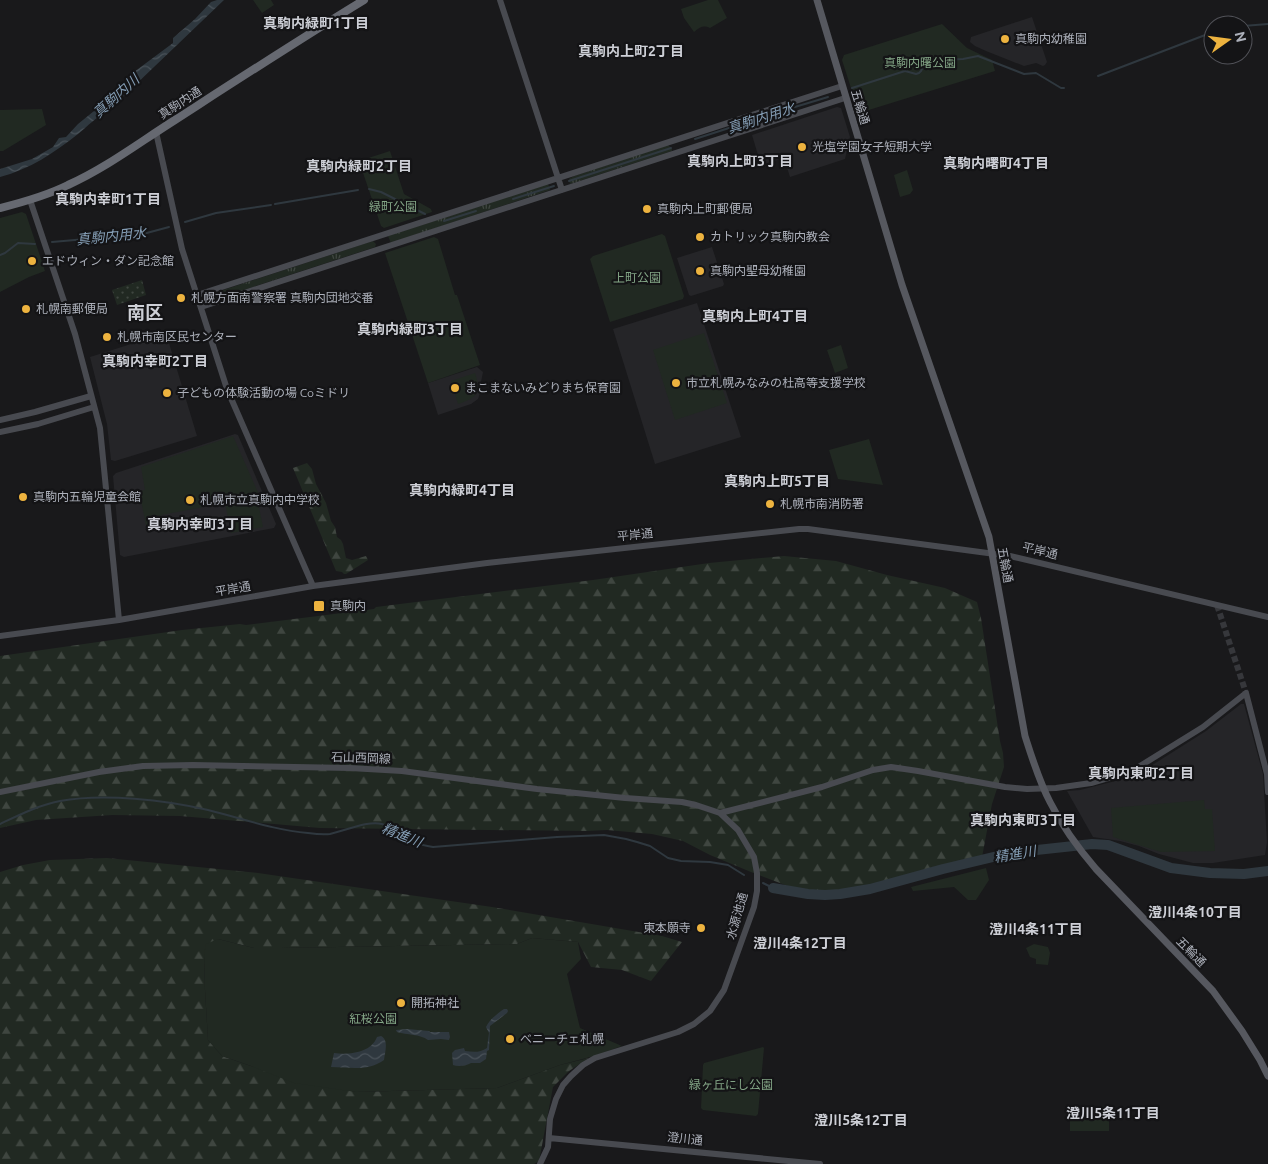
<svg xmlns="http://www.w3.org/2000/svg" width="1268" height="1164" font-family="Ubuntu,'Noto Sans JP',sans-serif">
	<defs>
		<pattern id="grass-tufts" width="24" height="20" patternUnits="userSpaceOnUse" patternTransform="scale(1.25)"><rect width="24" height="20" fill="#212922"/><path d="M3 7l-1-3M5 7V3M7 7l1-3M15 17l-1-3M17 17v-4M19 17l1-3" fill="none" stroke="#3f4640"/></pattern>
		<pattern id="forest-firs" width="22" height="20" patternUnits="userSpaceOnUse" patternTransform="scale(1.25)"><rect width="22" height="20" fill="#212922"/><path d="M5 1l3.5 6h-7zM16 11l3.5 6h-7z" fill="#3f4640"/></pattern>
		<pattern id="garden-dots" width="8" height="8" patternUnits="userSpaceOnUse" patternTransform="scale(1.25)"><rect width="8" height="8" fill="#212922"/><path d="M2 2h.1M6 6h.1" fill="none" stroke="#3f4640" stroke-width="1.8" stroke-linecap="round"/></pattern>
		<pattern id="water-waves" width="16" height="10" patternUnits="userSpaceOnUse" patternTransform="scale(1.25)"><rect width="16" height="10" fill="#2f383f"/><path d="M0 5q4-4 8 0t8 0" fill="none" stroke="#4a5259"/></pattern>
	</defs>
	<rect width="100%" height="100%" fill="#19191b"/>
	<path fill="#252528" d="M1032,17L1047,62L1045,65L1043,66L1036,63L1024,66L986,51L975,46L970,42L971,37Z
		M837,107L841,108L850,137L845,159L790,177L784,158L761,165L752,135Z
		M712,247L724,284L723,286L691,296L689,295L677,258Z
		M697,303L741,437L655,464L613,329Z
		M166,333L197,436L115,461L111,460L107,424L90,357Z
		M477,367L483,372L481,382L480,393L478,399L471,404L438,415L428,383Z
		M235,434L238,435L276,524L274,528L124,557L120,555L113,476L116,473Z
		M1241,704H1244L1263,774L1267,842L1265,855L1213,863H1193L1159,854L1139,846L1120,841L1093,837L1067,791L1080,790L1135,776L1206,731Z"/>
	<path fill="url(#grass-tufts)" d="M668,145L672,149V151L570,184L569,179L574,176Z
		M548,184L550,190L391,243L388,236Z
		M373,241L376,244L375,247L210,301L208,300V295Z"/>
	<path fill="url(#forest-firs)" d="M307,463L312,469L316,484L326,503L331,521L335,527L337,537L341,540L343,544L346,558L352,560L366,556L368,560L346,574H344L342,572L336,571L293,468Z
		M784,556L836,561L887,575L945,588L977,602L981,618L1000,741L1003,753L1004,767L992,804L982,857L867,887L826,893L801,891L751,872L710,855L683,841L652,834L607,830L587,831L320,828L180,816L112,815L36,820L0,828V656L182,630L240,624L246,625L374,609L376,607L593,580L709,563Z
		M107,858L258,873L492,907L662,936L682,942L651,981L622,970L591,967L578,942L532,938L517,944L280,948H254L218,939L204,955L205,990L208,1040L222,1056L251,1066L356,1092L497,1088L560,1065L589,1058L569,1071L553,1087L539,1161L534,1164H0V872L23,865L50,860Z"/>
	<path fill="#212922" d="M253,0H271L274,5L262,13Z
		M708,0H718L727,18L710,28C703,25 700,27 694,32L684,18L681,9Z
		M942,24L967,48L992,60L995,71L859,113L842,60L844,55Z
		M42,109L46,125L3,151H0V110Z
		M390,151L404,194L431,209L432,212L384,228L381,226L359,161Z
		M907,170L913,190L910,194L900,197L894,175Z
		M22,212L26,214L45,271L29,277L0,292V218Z
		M662,234L665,236L684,296L683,299L610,322L590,259L593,256Z
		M434,237L438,239L455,295H457L480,365L428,383L385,253Z
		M704,333L727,403L675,420L653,350Z
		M841,345L848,368L835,373L827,350Z
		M475,373C482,394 476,398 458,404L451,381Z
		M233,436L260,497L257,498L263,527L231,533L225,503L161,515L162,522L146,525L139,491L145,490L141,467Z
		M869,439L883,485L838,479L829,450Z
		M1204,800L1205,809H1212L1215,851L1161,852L1113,837L1111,808Z
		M986,868L989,880L976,900H968L954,887L913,891L911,887Z
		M532,938L578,942L581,959L567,974L580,1028L622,1046L594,1056L560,1065L497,1088L356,1092L294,1083L251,1066L222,1056L208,1040L205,990L204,955L206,944L218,939L254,948H280L517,944Z
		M1034,944L1048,947L1050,953L1048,965L1036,964V959L1030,957L1026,948Z
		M763,1047L764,1048L758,1114L756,1116L703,1110L701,1108L703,1065L704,1063Z
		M1070,1106H1109V1131H1070Z"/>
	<path fill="url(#garden-dots)" d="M142,280L146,295L117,305L112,290Z"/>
	<path fill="url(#water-waves)" d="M217,0H224L108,111C96,117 89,125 78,134C54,153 30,169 0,177V169L32,159L53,147L59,138L66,137L78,124L94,111L134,72L173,43V38L195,19L211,2Z
		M504,1009H507L508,1011L507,1013L490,1026L489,1050L487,1051L486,1059L480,1063H471C466,1066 458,1067 453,1065L452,1053L455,1050L464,1048L465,1051C473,1052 480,1053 487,1048L489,1033L486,1027C489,1020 498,1013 504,1009Z
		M407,1029L429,1031L430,1032H449L450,1037L449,1040L441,1039L428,1040C420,1034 407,1035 397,1032L396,1030Z
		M381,1036C389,1040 385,1052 384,1060C367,1072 349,1067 331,1067L334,1053C349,1055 371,1053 377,1037Z"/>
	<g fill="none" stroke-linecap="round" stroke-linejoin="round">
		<path stroke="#2f383f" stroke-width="2" d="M1243,26L1268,24
			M1098,76L1213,32
			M852,88L905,71L916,74L919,73L921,71L924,65L942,60L963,59L978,56L1024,74L1036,73L1061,88H1064
			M695,139L760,118L768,117L775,113L828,97
			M569,181L671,148
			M369,189L381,192L425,214
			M513,199L554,186
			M275,204L358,190
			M444,221L476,211
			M185,222L216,213L271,205
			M52,242L143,234L169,227
			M0,255L5,253L18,243L35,244
			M0,824C19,815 39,805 60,801C104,793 165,800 208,810C241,818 273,830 308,833C315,834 323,835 330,834C345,831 368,820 382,824C391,827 397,834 404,839C413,844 424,845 433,847L557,837L604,835L626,839L637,842L650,846L668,858L681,861L710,862L728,865L744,875
			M763,883L773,888"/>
		<path stroke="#2f383f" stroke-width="10" d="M773,888L808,894L825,895L840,894L870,889L943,869L1010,853L1092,844L1108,845L1171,868L1210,873L1244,874L1268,871"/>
		<path stroke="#36373b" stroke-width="6" stroke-dasharray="6 3" stroke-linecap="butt" d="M1217,605L1246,693"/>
		<path stroke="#484a50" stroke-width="6" d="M500,0L562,190
			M156,132L182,249L227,389L313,586
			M30,200L75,334L100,428L119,620
			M197,295L842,86
			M201,307L845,98
			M0,420L35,412L91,396
			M0,432L38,424L94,407
			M0,636L119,620L313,586L487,563L799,529H808L1010,556L1268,617
			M0,792L99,772L143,766L193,765L350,768L402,771L537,789L625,798L682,802L696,805L720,813
			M549,1138L820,1164
			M540,1164L548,1147L550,1119L556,1099L563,1085L571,1076L583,1065L595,1058L678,1032L694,1024L710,1011L724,990L754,907L757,891V873L754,857L738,830L720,813L822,787L873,770L891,767L918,771L1005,787L1027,789L1056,788L1091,783L1132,771L1203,727L1246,693L1267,774L1268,792"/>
		<path stroke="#56585f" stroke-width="7" d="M817,0L902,285L989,537L1025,736C1032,758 1039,781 1050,802C1062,826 1078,848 1096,869L1213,991L1242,1031L1260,1060L1268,1076"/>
		<path stroke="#666971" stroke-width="8" d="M0,208C24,202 46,196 68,185C106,168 140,142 175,120C237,80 300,39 364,0"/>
	</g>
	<g fill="#edb33f" stroke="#141416" stroke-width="2">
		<circle cx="1005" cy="39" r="5"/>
		<circle cx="802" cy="147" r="5"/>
		<circle cx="647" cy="209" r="5"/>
		<circle cx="700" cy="237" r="5"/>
		<circle cx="32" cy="261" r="5"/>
		<circle cx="700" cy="271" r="5"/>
		<circle cx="181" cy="298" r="5"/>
		<circle cx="26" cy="309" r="5"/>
		<circle cx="107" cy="337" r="5"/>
		<circle cx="676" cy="383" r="5"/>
		<circle cx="455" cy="388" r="5"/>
		<circle cx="167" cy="393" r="5"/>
		<circle cx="23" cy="497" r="5"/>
		<circle cx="190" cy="500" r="5"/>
		<circle cx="770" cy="504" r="5"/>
		<rect x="313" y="600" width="12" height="12" rx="2.5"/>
		<circle cx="701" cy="928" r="5"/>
		<circle cx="401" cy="1003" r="5"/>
		<circle cx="510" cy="1039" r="5"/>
	</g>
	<g text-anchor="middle" stroke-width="4.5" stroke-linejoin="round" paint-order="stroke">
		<g font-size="12" fill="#acb0ba" stroke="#141416" text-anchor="start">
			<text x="1015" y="43">真駒内幼稚園</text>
			<text x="812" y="151">光塩学園女子短期大学</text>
			<text x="657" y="213">真駒内上町郵便局</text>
			<text x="710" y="241">カトリック真駒内教会</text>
			<text x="42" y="265">エドウィン・ダン記念館</text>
			<text x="710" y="275">真駒内聖母幼稚園</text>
			<text x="191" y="302">札幌方面南警察署 真駒内団地交番</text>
			<text x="36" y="313">札幌南郵便局</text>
			<text x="117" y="341">札幌市南区民センター</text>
			<text x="686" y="387">市立札幌みなみの杜高等支援学校</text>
			<text x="465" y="392">まこまないみどりまち保育園</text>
			<text x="177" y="397">子どもの体験活動の場 Coミドリ</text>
			<text x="33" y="501">真駒内五輪児童会館</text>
			<text x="200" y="504">札幌市立真駒内中学校</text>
			<text x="780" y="508">札幌市南消防署</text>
			<text x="330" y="610">真駒内</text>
			<text x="691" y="932" text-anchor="end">東本願寺</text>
			<text x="411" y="1007">開拓神社</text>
			<text x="520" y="1043">べニーチェ札幌</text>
		</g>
		<g font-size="12" fill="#83a586" stroke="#141416">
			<text x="920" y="67">真駒内曙公園</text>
			<text x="393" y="211">緑町公園</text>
			<text x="637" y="282">上町公園</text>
			<text x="373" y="1023">紅桜公園</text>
			<text x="731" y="1089">緑ヶ丘にし公園</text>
		</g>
		<g font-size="12" fill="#acb0ba" stroke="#141416">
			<text transform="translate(180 103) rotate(-33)" y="4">真駒内通</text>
			<text transform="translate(860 107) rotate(73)" y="4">五輪通</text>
			<text transform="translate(635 535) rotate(-6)" y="4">平岸通</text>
			<text transform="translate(1040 551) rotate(13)" y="4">平岸通</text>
			<text transform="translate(1005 565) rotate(79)" y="4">五輪通</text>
			<text transform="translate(233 589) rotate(-10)" y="4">平岸通</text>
			<text transform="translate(361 758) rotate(2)" y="4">石山西岡線</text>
			<text transform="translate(737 916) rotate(-74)" y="4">水源池通</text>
			<text transform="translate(1191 952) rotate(45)" y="4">五輪通</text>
			<text transform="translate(685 1139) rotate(6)" y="4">澄川通</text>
		</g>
		<g font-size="14" font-weight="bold" fill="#cdcfd6" stroke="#141416">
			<text x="316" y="28">真駒内緑町1丁目</text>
			<text x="631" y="56">真駒内上町2丁目</text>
			<text x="740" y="166">真駒内上町3丁目</text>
			<text x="996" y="168">真駒内曙町4丁目</text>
			<text x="359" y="171">真駒内緑町2丁目</text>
			<text x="108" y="204">真駒内幸町1丁目</text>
			<text x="755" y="321">真駒内上町4丁目</text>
			<text x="410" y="334">真駒内緑町3丁目</text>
			<text x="155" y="366">真駒内幸町2丁目</text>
			<text x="777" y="486">真駒内上町5丁目</text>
			<text x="462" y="495">真駒内緑町4丁目</text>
			<text x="200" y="529">真駒内幸町3丁目</text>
			<text x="1141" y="778">真駒内東町2丁目</text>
			<text x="1023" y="825">真駒内東町3丁目</text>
			<text x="1195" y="917">澄川4条10丁目</text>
			<text x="1036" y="934">澄川4条11丁目</text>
			<text x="800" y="948">澄川4条12丁目</text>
			<text x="1113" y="1118">澄川5条11丁目</text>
			<text x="861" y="1125">澄川5条12丁目</text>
		</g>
		<g font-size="14" font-style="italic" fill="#849db4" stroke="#141416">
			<text transform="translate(116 96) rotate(-42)" y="5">真駒内川</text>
			<text transform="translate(761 118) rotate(-18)" y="5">真駒内用水</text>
			<text transform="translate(111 236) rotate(-6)" y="5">真駒内用水</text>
			<text transform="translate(402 835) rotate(22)" y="5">精進川</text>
			<text transform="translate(1015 854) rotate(-9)" y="5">精進川</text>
		</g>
		<g font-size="18" font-weight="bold" fill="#cdcfd6" stroke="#141416">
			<text x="145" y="319">南区</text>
		</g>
	</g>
	<g transform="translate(1228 40) rotate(76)"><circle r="24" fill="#141416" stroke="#515258"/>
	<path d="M0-4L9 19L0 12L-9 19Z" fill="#edb33f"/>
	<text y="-8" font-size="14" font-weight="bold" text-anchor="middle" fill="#acb0ba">N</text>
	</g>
</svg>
